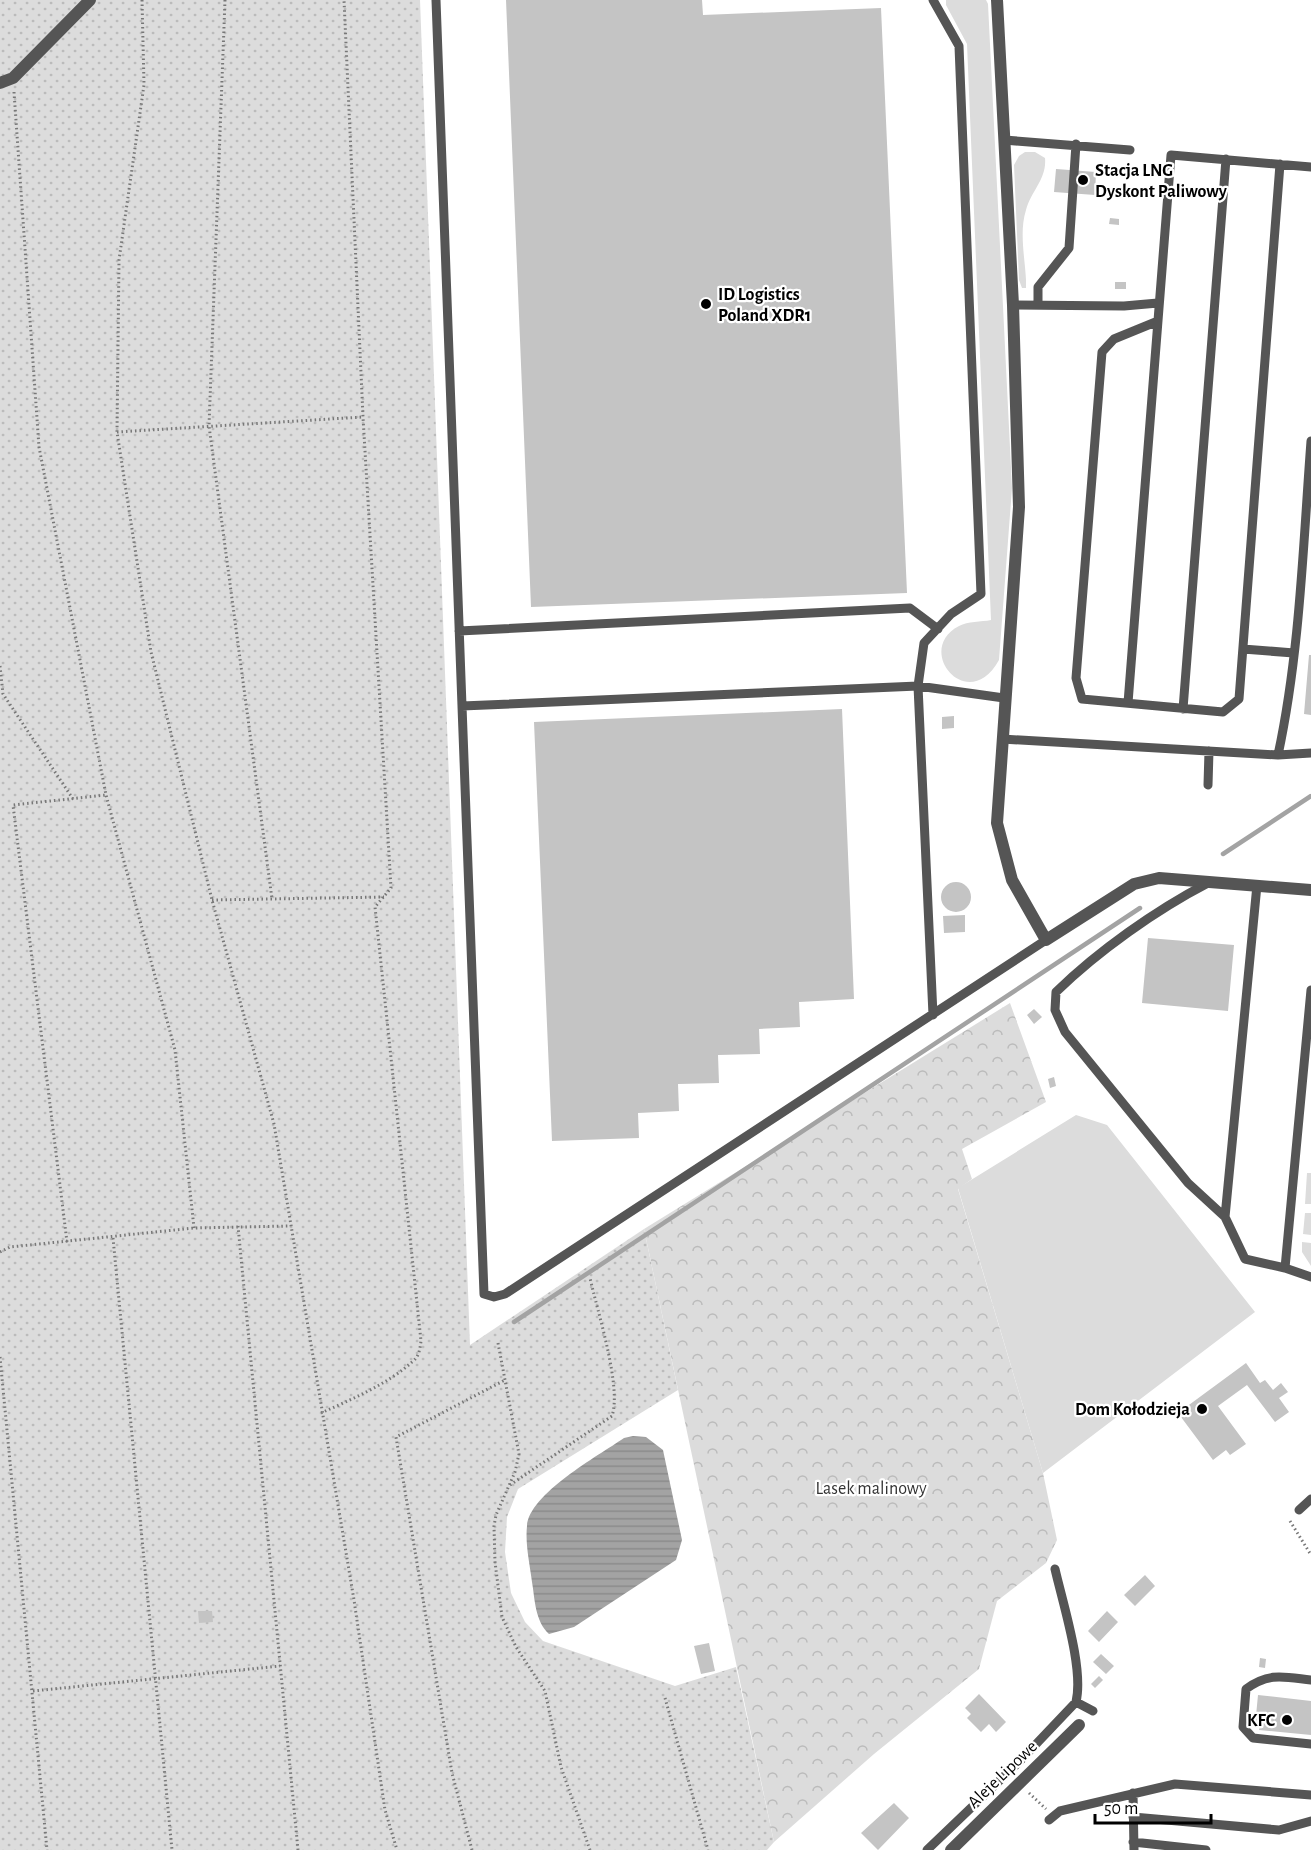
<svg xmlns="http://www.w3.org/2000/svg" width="1311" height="1850" font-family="'Alegreya Sans',sans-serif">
	<defs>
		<pattern id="forest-crowns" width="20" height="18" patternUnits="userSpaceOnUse" patternTransform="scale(1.5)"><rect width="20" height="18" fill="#dcdcdc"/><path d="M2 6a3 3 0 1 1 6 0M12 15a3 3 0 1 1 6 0" fill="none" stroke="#bbb"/></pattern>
		<pattern id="garden-dots" width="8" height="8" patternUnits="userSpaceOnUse" patternTransform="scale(1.5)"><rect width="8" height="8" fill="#dcdcdc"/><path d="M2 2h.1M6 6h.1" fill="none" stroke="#bbb" stroke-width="1.8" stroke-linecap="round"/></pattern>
		<pattern id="water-rules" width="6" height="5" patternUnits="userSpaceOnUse" patternTransform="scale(1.5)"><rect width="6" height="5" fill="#a3a3a3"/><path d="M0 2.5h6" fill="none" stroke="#8b8b8b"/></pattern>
	</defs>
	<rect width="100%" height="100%" fill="#fff"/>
	<path fill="#dcdcdc" d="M946,0H986L988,4L1012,488L999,660C968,716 913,650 959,626C968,621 981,622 991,620L967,44L946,5Z
		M1025,152H1035L1045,158C1047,179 1031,191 1026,210C1019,232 1025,258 1026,280V288H1022L1019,280L1014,165L1019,156Z
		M1076,1115L1107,1125L1255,1312L1043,1473L958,1188Z
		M1307,1173H1311V1204H1305Z
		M1305,1213H1311V1235L1303,1234Z
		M1302,1242L1311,1243V1266L1302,1252Z"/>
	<path fill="url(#forest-crowns)" d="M1010,1003L1046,1102L962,1149L972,1179L958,1189L1043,1473L1057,1540L1046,1563L997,1601L979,1669L874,1754L774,1842L644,1229Z"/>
	<path fill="url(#garden-dots)" d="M0,0H420L470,1345L644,1229L678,1390L518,1489L507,1517L505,1552L511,1593L525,1622L543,1641L675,1686L736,1667L774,1842L767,1850H0Z"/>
	<path fill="url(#water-rules)" d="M633,1436L646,1437L663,1450L682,1540L676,1560L574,1627L549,1634C535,1621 535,1600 532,1582C530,1565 525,1544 527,1526C529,1494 598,1456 624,1438Z"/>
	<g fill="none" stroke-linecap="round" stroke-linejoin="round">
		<path stroke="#a3a3a3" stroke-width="4.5" d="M1223,854L1311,796
			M514,1322L1140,908"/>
	</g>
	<path fill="#c4c4c4" d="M506,0H702L703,15L881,8L907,593L531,607Z
		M1056,169L1096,172L1095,195L1054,192Z
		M1110,218L1119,219V225L1109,224Z
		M1115,282H1126V289H1115Z
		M1309,655H1311V715L1304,714Z
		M842,709L854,999L799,1002L800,1027L759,1029L760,1054L718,1055L719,1083L678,1084L679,1111L638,1113L639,1138L552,1141L534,722Z
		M954,716V728L942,729V717Z
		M941 897a15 15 0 1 1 30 0a15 15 0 1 1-30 0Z
		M965,915V932L944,933L943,916Z
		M1148,938L1234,945L1228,1011L1142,1003Z
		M1034,1009L1042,1017L1034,1024L1027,1015Z
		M1054,1077L1056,1086L1050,1088L1048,1079Z
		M1246,1363L1260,1383L1265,1380L1273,1390L1281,1383L1288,1392L1279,1398L1289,1412L1275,1422L1247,1385L1218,1406L1246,1444L1230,1455L1226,1450L1213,1460L1178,1413Z
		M1145,1575L1155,1586L1135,1606L1124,1595Z
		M198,1611H212L213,1622L199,1623Z
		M1107,1611L1118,1622L1099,1642L1088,1631Z
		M709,1643L715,1671L701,1674L694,1646Z
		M1101,1654L1114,1666L1106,1674L1093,1662Z
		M1260,1658L1266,1659L1265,1668L1259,1667Z
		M1099,1676L1103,1680L1095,1688L1091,1684Z
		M979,1694L1006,1722L996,1732L989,1724L981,1732L967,1718L971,1714L965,1708Z
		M1258,1695L1311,1701V1735L1259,1730L1260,1726H1255Z
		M894,1803L909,1818L878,1850L861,1833Z"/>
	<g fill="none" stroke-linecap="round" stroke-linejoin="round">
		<path stroke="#777" stroke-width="3" stroke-dasharray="1.5 3" stroke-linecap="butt" d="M142,0L144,85L119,260L117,432L151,652L212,900L274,1124L354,1600L385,1810L397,1850
			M225,0L209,426L272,899
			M14,92L39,447L106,795L175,1050L194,1228
			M117,432L363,417
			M0,666L3,694L73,799
			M212,900L384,897
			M238,1226L298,1850
			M113,1238L172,1850
			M67,1242L13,805L106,795
			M0,1252L10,1247L194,1228L290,1226
			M498,1343L519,1454L515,1472L496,1515L494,1526L495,1562L502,1617L516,1647L545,1691L561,1767L590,1850
			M0,1357L47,1850
			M321,1413C350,1400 388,1384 412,1362C419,1357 420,1349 421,1341L375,907L391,888L363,417L344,0
			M510,1485L612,1416C622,1387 597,1310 590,1278
			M1290,1521L1311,1555
			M33,1691L280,1666
			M665,1698L708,1850
			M1029,1793L1046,1809
			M472,1850L452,1773L396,1437L505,1380"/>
		<path stroke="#555" stroke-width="9" d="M436,0L462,706L918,686L1004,698
			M1004,140L1130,150
			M1038,304V287L1069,248L1076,144
			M1013,305L1124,306L1158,303
			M1158,321L1114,339L1102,352L1076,678L1082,699L1223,712L1239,699L1280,164
			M459,631L910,608L938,629
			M1243,649L1294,653
			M1128,703L1171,155L1311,167
			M462,706L484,1294L494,1297L505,1294L1046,940
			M1183,709L1226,159
			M1002,739L1278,755L1311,753
			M1278,755C1300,652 1303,546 1311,441
			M1208,785L1209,751
			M1208,883C1156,910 1098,951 1056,992L1055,1010L1065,1032L1188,1183L1225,1217
			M1257,885L1225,1217L1245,1259L1285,1268L1311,990
			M933,1015L918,686L924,643L951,614L981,594L959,46L933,0
			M1285,1268L1311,1277
			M1299,1510L1311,1499
			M1055,1569C1063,1604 1084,1669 1076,1702
			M1311,1680C1284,1677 1269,1672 1246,1689L1243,1727L1253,1738L1311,1744
			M1133,1793L1134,1850
			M1133,1817L1279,1830L1311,1821
			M1049,1820L1060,1811L1175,1784L1311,1795
			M1133,1842L1206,1850
			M927,1850L1020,1761L1076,1702L1093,1711"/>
		<path stroke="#555" stroke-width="12" d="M997,0L1013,305L1019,507L997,823L1012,880L1046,940L1134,884L1159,878L1311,890
			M0,83L13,78L90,0
			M951,1850L1079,1725"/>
	</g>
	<g fill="#000" stroke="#fff" stroke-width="2">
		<circle cx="1083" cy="180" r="6"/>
		<circle cx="706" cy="304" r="6"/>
		<circle cx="1202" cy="1409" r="6"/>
		<circle cx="1287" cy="1720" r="6"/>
	</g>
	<g text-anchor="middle" stroke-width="4.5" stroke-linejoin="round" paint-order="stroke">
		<g font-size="18" font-weight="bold" fill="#000" stroke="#fff" text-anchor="start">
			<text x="1095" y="176">Stacja LNG<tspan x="1095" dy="21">Dyskont Paliwowy</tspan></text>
			<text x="718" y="300">ID Logistics<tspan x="718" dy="21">Poland XDR1</tspan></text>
			<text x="1190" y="1415" text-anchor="end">Dom Kołodzieja</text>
			<text x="1275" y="1726" text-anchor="end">KFC</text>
		</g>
		<g font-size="18" fill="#333" stroke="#fff">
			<text x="871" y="1494">Lasek malinowy</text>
		</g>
		<g font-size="18" fill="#000" stroke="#fff">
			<text transform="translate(1002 1774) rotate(-44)" y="6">Aleje Lipowe</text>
		</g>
	</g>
	<path d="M1095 1814v9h116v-9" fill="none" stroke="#000000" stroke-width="3"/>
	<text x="1104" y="1814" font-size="18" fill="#000000" stroke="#ffffff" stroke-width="4.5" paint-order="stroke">50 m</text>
</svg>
